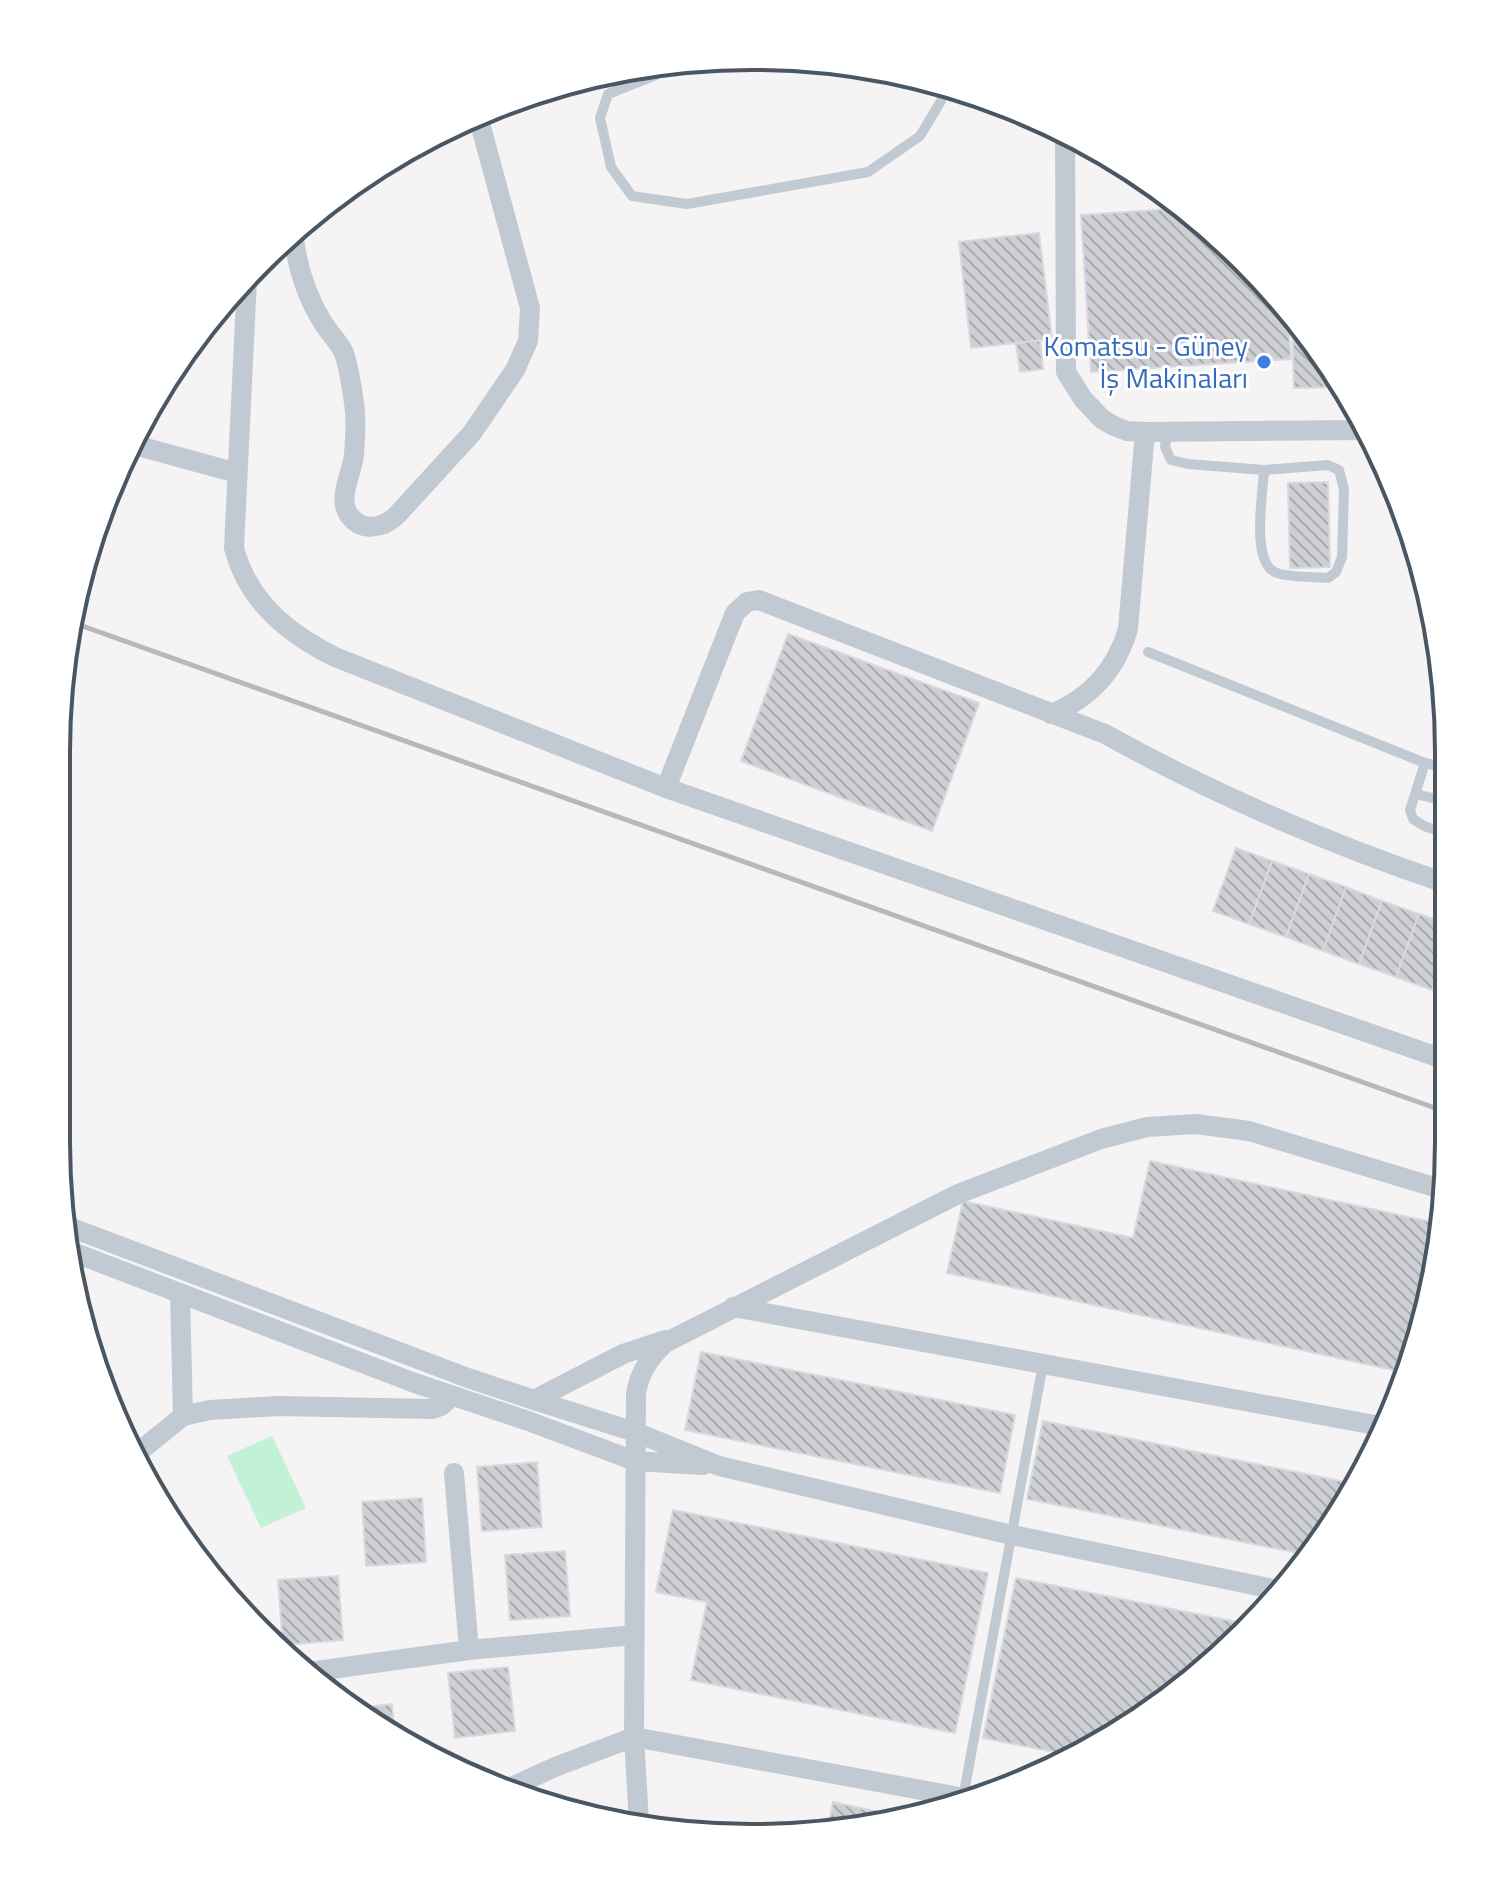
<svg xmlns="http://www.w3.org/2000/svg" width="1505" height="1894" font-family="'Titillium Web',sans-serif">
	<defs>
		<pattern id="building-back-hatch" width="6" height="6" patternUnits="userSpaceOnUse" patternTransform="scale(2)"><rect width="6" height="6" fill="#cdcfd5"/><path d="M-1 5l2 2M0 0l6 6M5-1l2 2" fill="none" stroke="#a8abb0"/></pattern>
	</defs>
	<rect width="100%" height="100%" fill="#f5f3f3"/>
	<path fill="#c3f1d5" d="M272,1436L306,1508L261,1528L227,1456Z"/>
	<path fill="url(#building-back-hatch)" stroke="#d7d9de" stroke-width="2" d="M1186,208L1276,294L1287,309L1291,359L1091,372L1081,215Z
		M1039,233L1052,339L971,348L959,242Z
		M1292,315L1343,387L1294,388Z
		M1040,340L1043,369L1020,372L1016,343Z
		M1328,482L1330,567L1290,568L1288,483Z
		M104,504L98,557L88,556L93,528Z
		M788,634L979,703L932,831L741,761Z
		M1236,848L1272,861L1249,924L1213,911Z
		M1272,861L1309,874L1286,937L1249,924Z
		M1309,874L1346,887L1323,951L1286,937Z
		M1346,887L1382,901L1359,964L1323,951Z
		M1382,901L1419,914L1396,977L1359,964Z
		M1419,914L1448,924V946L1432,990L1396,977Z
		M1448,946V996L1432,990Z
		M1150,1161L1441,1224L1436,1277L1407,1373L947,1273L963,1201L1133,1238Z
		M701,1352L1015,1415L1000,1493L685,1430Z
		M1043,1421L1355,1484L1331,1529L1308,1555L1027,1499Z
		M537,1462L542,1527L482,1531L477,1467Z
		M422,1498L426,1562L366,1566L362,1502Z
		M673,1510L988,1573L955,1733L691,1680L707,1602L656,1592Z
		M565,1551L570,1616L510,1620L505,1555Z
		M338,1576L343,1640L283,1645L278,1580Z
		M1016,1578L1247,1624L1212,1665L1100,1745L1074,1756L983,1738Z
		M508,1667L515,1731L455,1738L448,1673Z
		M392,1704L395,1738L357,1708Z
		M833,1802L906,1818L828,1828Z"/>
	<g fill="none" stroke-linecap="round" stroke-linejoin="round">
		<path stroke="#c1cad2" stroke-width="10" d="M758,60L769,58
			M656,75L608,94L600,118L611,167L632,196L687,204L868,172L920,136L941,101L944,84
			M1167,432L1165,447L1171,460L1188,464L1264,470L1328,465L1339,470L1344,489L1342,557L1336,572L1328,578C1316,577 1286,577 1277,573C1250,564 1263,493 1264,470
			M1148,652L1425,763L1448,768
			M1435,666H1441
			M1425,763L1410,810L1413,819L1424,826L1448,834
			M1416,794L1448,802
			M963,1798L1043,1364"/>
		<path stroke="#c1cad2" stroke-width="20" d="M1065,130L1066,372L1083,399L1102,419L1114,426L1127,431L1145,432L1366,430
			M294,240C298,268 307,297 322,321C328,332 338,341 343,351C348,361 354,400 355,412C356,426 355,442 354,455C352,474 337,498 349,515C361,532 383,529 397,515L472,433L515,370L528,341L530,308L478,116
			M247,279L234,548C248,601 287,633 335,657L666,788L1449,1061
			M131,444L237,473
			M1051,714C1091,698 1116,670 1128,629L1145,432
			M666,788L735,613L747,602L759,600L1105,734C1215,795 1329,844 1448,884
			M67,1226L468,1378L534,1400L623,1354L665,1340
			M70,1251L412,1382L528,1421L635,1461L703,1465
			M180,1293L183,1416
			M733,1307L1386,1427
			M534,1400L635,1432L719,1466L1012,1535L1278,1590
			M135,1455L183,1416L210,1410L278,1406L433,1409L441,1406L451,1397
			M454,1473L469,1650
			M309,1672L469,1650L634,1635
			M509,1788L555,1767L634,1737L970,1799
			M639,1823L634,1737L636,1393C640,1372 649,1358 665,1343L958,1194L1101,1139L1147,1127L1196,1124L1249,1131L1444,1190"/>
		<path stroke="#b5b8bd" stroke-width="5" d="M74,623L1449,1113"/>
	</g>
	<circle fill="#3f7fe0" stroke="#fff" stroke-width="3" cx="1264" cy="362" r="8"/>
	<g text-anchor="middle" stroke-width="6" stroke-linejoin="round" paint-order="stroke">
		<g font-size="28" fill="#366cbe" stroke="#fff" text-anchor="end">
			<text x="1248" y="356">Komatsu - Güney<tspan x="1248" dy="32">İş Makinaları</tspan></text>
		</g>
	</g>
	<path d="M0 0H1505V1894H0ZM752 70H753A682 682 0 0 1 1435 752V1142A682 682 0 0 1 753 1824H752A682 682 0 0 1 70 1142V752A682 682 0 0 1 752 70Z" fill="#fff" fill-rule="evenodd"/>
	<path fill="none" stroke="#4a5661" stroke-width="4" d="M752 70H753A682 682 0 0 1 1435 752V1142A682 682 0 0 1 753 1824H752A682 682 0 0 1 70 1142V752A682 682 0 0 1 752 70Z"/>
</svg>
